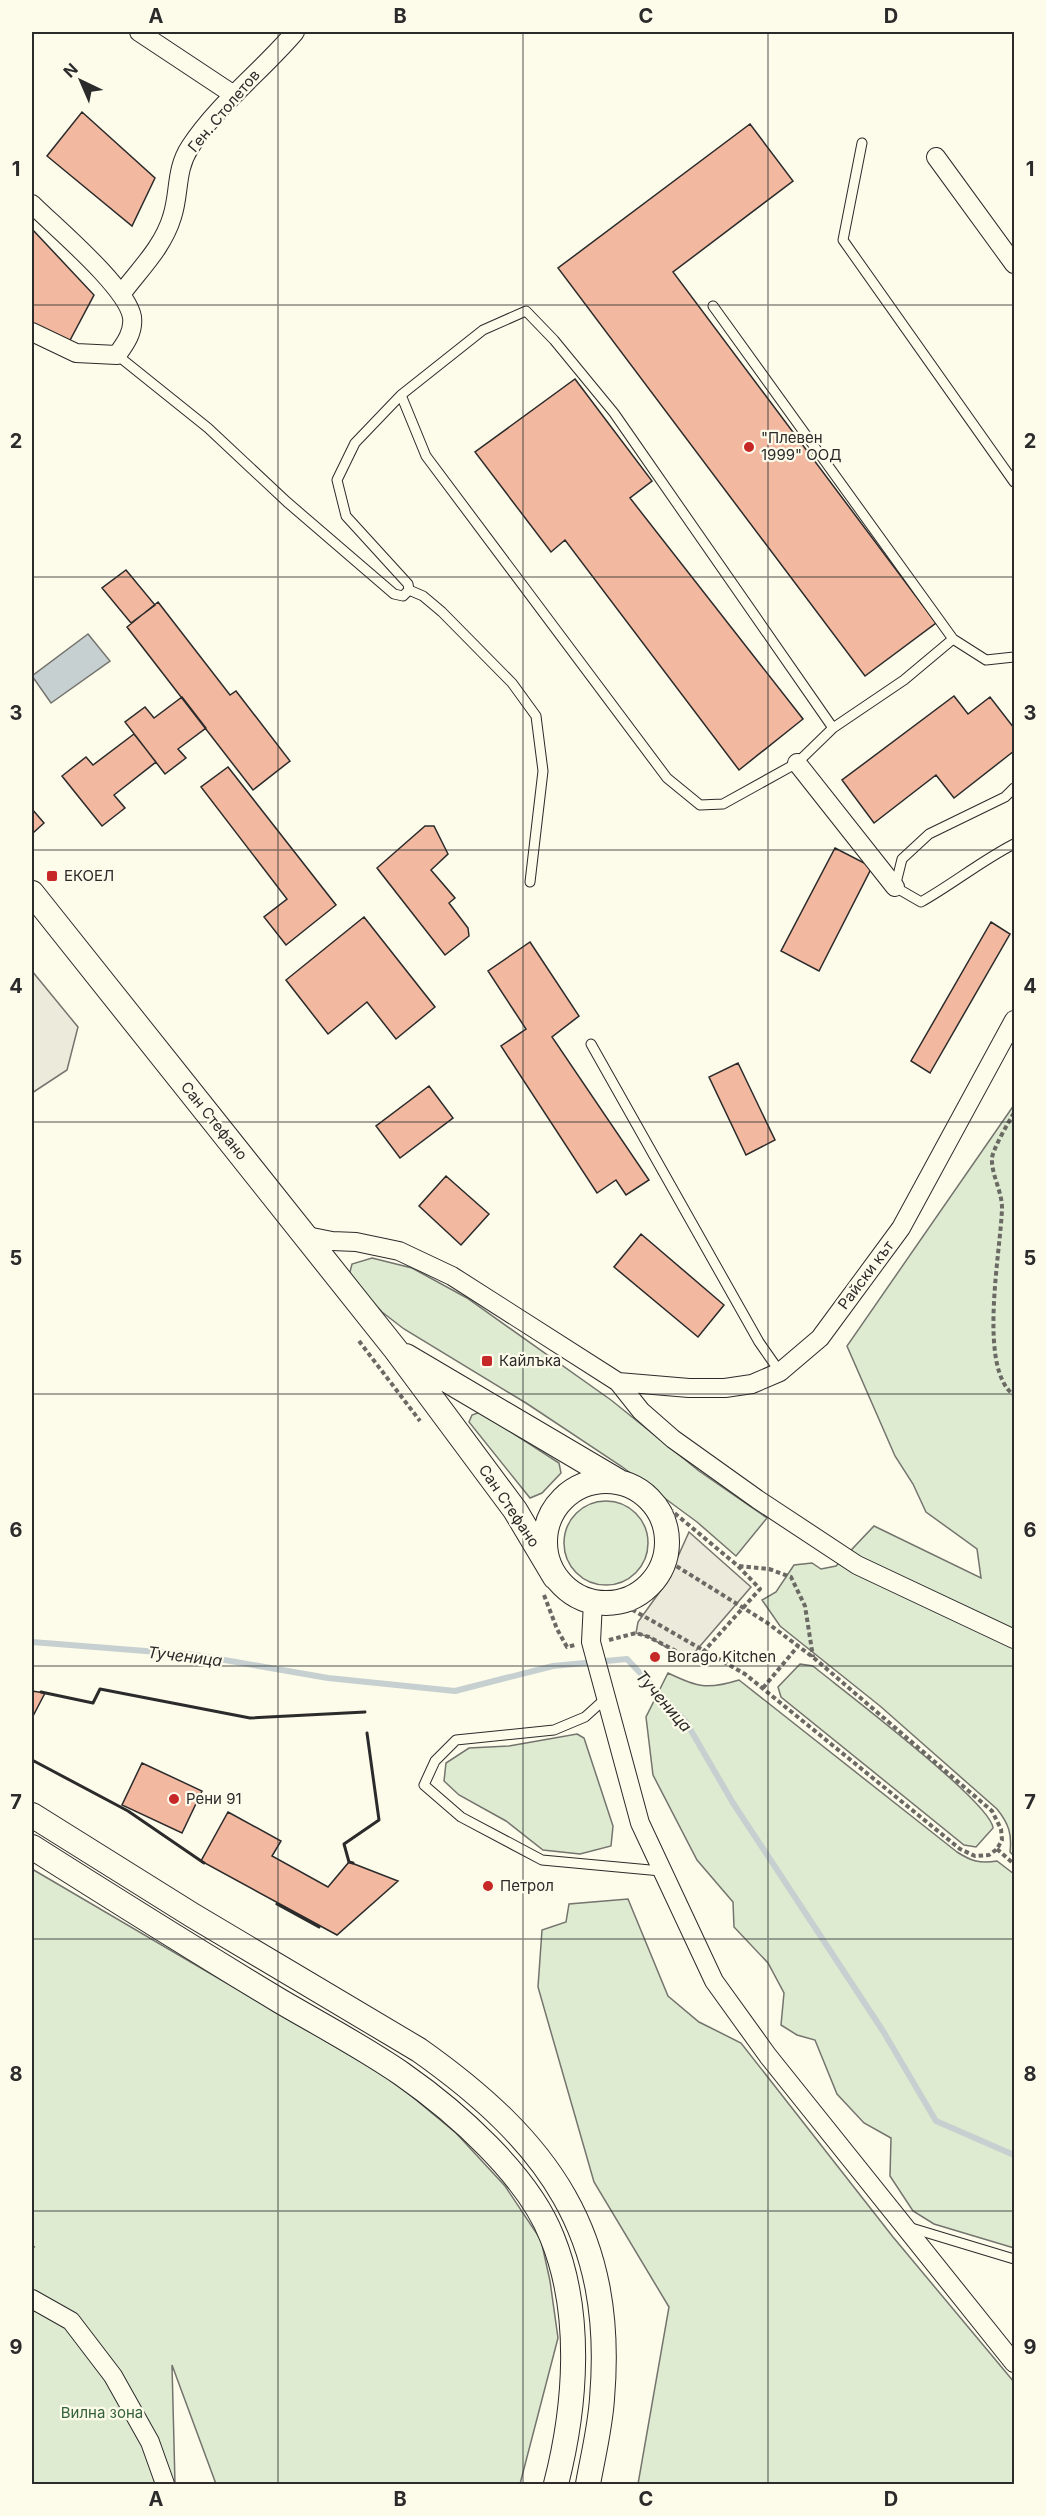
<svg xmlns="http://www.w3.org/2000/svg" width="1046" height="2516" font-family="Inter,sans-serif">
	<rect width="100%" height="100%" fill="#fdfbea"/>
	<path fill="#deebd1" stroke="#74746e" stroke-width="1.5" d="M1014,1105V1856L1010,1852C1012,1834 1009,1824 997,1809L880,1706L780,1626L762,1600L776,1592L794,1565L812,1563L821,1569L836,1566L874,1526L981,1578L977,1549L926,1512L913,1484L895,1456L847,1346Z
		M372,1258L412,1268L467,1298L611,1400L699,1471L767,1518L736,1556L697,1522L621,1466L526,1403L404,1329L382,1312L349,1276L352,1264Z
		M480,1412L559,1463L561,1473L542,1493L530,1498L469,1422L472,1415Z
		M564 1543a42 42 0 1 1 84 0a42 42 0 1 1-84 0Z
		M800,1664L813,1666C841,1689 991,1802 993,1828L976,1847L964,1845L781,1697L778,1687Z
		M668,1673C697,1687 707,1690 739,1680L957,1852C971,1861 980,1864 997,1861L1014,1874V2248L934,2224L913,2211L890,2176L891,2138L864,2123L837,2094L815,2040L797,2035L781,2025L784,1993L768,1963L734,1927L733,1902L697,1860L653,1775L646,1717Z
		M577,1734L584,1738L613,1826L611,1846L580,1854L543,1850L506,1821L459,1795L444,1781L446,1763L469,1748L509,1746Z
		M32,1869L392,2080L456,2133L505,2186L541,2240L550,2281L558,2338L520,2484H216L172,2365L175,2484H32V2247H35L32,2246Z
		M628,1899L668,1996L699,2022L741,2043L893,2237L1014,2382V2484H638L669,2307L594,2182L538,1987L542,1930L566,1922L569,1904Z"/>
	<path fill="#eceadb" stroke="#74746e" stroke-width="1.5" d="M32,971L78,1027L67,1070L32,1093Z
		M689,1532L751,1587L688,1660L649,1637L636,1633L638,1622L666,1583Z"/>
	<path fill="#c7d0d0" stroke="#74746e" stroke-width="1.5" d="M88,634L110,661L51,703L32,676Z"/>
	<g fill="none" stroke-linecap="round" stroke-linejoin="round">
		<path stroke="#c7d0d0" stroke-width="6" d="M32,1642L196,1655L328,1678L455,1691L553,1666L627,1659L686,1722L733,1803L883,2031L936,2121L1014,2155"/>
	</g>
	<path fill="#f2b8a0" stroke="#2b2b2b" stroke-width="1.5" d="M82,112L155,178L132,226L47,156Z
		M750,124L793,181L673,272L936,623L865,676L558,268Z
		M32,229L94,295L68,344L32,325Z
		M575,379L652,481L630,498L803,719L739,770L565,540L551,552L475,452Z
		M126,570L155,605L131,623L102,588Z
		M158,602L230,695L236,691L290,761L253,790L127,627Z
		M954,696L968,714L990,697L1014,728V751L954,798L936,775L874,823L842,780Z
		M182,697L206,728L178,749L186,758L165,774L125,722L145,707L154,718Z
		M134,734L156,762L114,795L125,808L102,826L62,776L86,757L93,765Z
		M228,767L336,905L286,945L264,917L287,899L201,787Z
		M32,809L44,823L33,833L32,832Z
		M425,826H434L448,854L431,870L455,898L449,903L468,928L469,936L445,955L377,868Z
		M835,848L872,867L819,971L781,951Z
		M364,917L435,1007L396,1039L367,1002L328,1034L286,980Z
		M991,922L1010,934L930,1073L911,1061Z
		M530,942L579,1016L552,1037L649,1180L626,1195L616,1180L597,1193L501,1046L526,1029L488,971Z
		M738,1063L775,1140L746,1155L709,1077Z
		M429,1086L453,1118L400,1158L376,1126Z
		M446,1176L489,1214L461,1245L419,1206Z
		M641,1234L724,1305L698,1337L614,1267Z
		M32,1691L45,1693L32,1718Z
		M142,1763L202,1791L182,1833L122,1805Z
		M228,1812L281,1841L272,1856L328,1887L349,1862L398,1881L337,1935L201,1861Z"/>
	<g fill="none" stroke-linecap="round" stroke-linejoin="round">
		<g stroke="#2b2b2b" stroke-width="11">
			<path id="lane" d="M862,143L843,240L1014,482
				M713,306L953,639L986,660L1014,657
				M117,355L208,428L287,502L394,594L403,596L409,590L408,584L346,516L337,480L355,443L401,395
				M409,590L423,596L442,612L512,683L536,716L543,771L530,882
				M833,728L797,763L723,804L700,805L667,778L426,456L401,395L483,330L526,311L554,340L614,413L833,728L904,680L953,639
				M1014,788L1005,797L929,834L902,859L895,887L921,902C953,884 981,861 1014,844
				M591,1044L759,1342L780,1372
				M606,1698L585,1717L554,1730L456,1740L435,1761L424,1785L461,1817L542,1860L661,1871
				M908,2227L1014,2259"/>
		</g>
		<g stroke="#2b2b2b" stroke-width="20">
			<path id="street" d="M139,32L234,95
				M936,157L1014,264
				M32,204C55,227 127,287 132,317C134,332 125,344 117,355L76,353L32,332
				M122,293C140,269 163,247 172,217C180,193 175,170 190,147C218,104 262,71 295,32
				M797,763L895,887
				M307,1236L332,1241L356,1242L399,1251L452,1276L618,1382L641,1411L673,1439L757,1499L857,1565L1014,1639
				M618,1382L689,1388H725L752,1384L780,1372L820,1338L901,1228L1014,1020
				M593,1602L591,1642L640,1823L714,1981L768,2056L1014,2363
				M32,2299L71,2321L113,2376L150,2442L165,2484"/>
		</g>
		<g stroke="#2b2b2b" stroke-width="26">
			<path id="secondary" d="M32,893L396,1350L515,1510L555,1577
				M406,1356L618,1481
				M545 1542a61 61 0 1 1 122 0a61 61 0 1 1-122 0Z
				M32,1815L192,1915L419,2050C549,2142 616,2234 602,2399C600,2428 593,2456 588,2484
				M32,1847C114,1899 197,1951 280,2001C321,2025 363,2047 402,2074C455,2111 528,2175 552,2237C583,2313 576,2406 556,2484"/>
		</g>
		<path stroke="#6a6964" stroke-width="4" stroke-dasharray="4.5 3" stroke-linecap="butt" d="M1014,1113C1009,1121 993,1149 992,1158C991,1174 1002,1191 1002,1208C1001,1250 977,1369 1014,1395
			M359,1341L420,1421
			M739,1566L769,1569L791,1577L805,1606L813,1657
			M544,1595L557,1629L567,1647L575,1645
			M619,1602L745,1674L960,1849L975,1856L989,1855L997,1849L1002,1840L1001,1829L992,1811L814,1658L766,1622L665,1559
			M609,1640L636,1633L649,1637L695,1661L760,1589L738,1566L672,1511L659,1510
			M763,1688L798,1646
			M997,1849L1014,1864"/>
		<use href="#lane" stroke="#fdfbea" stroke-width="9"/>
		<use href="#street" stroke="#fdfbea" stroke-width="18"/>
		<use href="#secondary" stroke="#fdfbea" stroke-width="24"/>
		<path stroke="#2b2b2b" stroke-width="3" d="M41,1692L93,1703L100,1689L250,1718L365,1712
			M32,1760L128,1811L204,1863
			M353,1863L349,1862L344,1844L379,1820L367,1733
			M277,1904L319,1927"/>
	</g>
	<path fill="none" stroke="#2b2b2b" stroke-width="1.5" stroke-opacity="0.55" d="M278,32V2484M523,32V2484M768,32V2484M32,305H1014M32,577H1014M32,850H1014M32,1122H1014M32,1394H1014M32,1666H1014M32,1939H1014M32,2211H1014"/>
	<g fill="#c62828" stroke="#fdfbea" stroke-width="2">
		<circle cx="749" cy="447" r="6"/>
		<rect x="46" y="870" width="12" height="12" rx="3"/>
		<rect x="481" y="1355" width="12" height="12" rx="3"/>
		<circle cx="655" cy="1657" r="6"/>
		<circle cx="174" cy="1799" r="6"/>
		<circle cx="488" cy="1886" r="6"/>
	</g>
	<g text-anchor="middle" stroke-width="4.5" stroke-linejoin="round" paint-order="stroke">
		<g font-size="15" fill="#2b2b2b" stroke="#fdfbea">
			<text transform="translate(224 111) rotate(-50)" y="5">Ген. Столетов</text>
			<text transform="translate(214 1121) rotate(51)" y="5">Сан Стефано</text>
			<text transform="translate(866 1275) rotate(-53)" y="5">Райски кът</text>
			<text transform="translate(509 1506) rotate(56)" y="5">Сан Стефано</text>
		</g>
		<g font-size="15" fill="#2b2b2b" stroke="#fdfbea" text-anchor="start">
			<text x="761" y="443">"Плевен<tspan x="761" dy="17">1999" ООД</tspan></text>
			<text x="64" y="881">ЕКОЕЛ</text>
			<text x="499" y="1366">Кайлъка</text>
			<text x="667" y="1662">Borago Kitchen</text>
			<text x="186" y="1804">Рени 91</text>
			<text x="500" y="1891">Петрол</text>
		</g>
		<g font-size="15" fill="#34623c" stroke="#fdfbea">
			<text x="102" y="2418">Вилна зона</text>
		</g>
		<g font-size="16" font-style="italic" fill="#2b2b2b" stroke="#fdfbea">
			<text transform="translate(185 1656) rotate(7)" y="6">Тученица</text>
			<text transform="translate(664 1701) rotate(49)" y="6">Тученица</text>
		</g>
	</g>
	<rect width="1046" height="2516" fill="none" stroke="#fdfbea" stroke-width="66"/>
	<g transform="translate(81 81) rotate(316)" stroke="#fdfbea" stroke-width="4.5" paint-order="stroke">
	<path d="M0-4.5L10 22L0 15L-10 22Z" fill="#2b2b2b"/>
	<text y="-9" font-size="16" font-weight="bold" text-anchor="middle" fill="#2b2b2b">N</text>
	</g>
	<rect x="33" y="33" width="980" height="2450" fill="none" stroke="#2b2b2b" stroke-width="2"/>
	<g font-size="20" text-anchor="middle" font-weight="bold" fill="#2b2b2b">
		<text x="156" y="23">A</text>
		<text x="400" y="23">B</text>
		<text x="646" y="23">C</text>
		<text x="891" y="23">D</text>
		<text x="16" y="176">1</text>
		<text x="1030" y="176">1</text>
		<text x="16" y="448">2</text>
		<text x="1030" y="448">2</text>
		<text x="16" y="720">3</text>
		<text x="1030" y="720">3</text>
		<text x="16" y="993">4</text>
		<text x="1030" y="993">4</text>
		<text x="16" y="1265">5</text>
		<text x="1030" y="1265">5</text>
		<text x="16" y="1537">6</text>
		<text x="1030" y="1537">6</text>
		<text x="16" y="1809">7</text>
		<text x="1030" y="1809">7</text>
		<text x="16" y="2081">8</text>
		<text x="1030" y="2081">8</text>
		<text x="16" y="2354">9</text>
		<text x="1030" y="2354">9</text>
		<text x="156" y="2506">A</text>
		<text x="400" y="2506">B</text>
		<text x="646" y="2506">C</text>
		<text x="891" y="2506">D</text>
	</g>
</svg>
